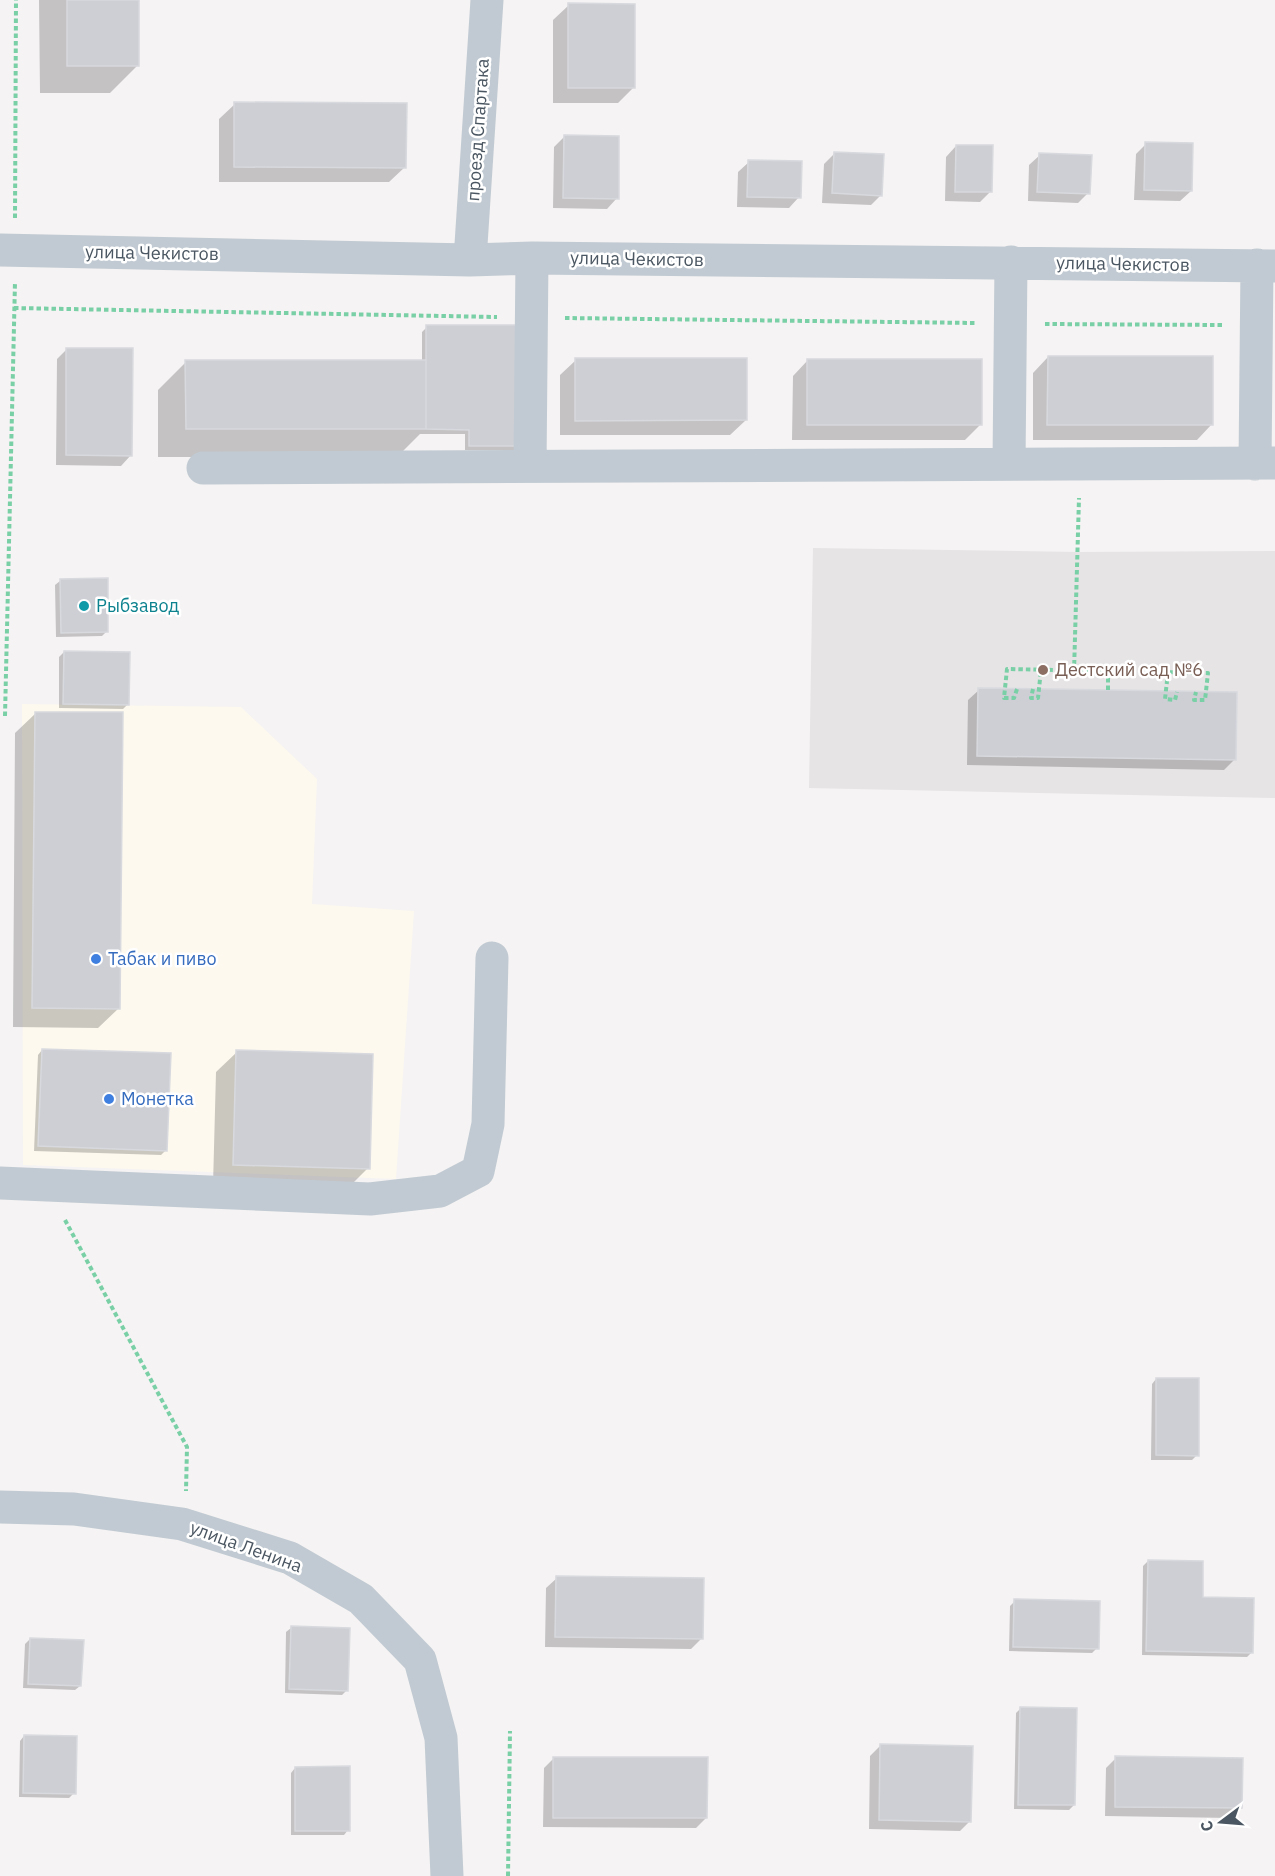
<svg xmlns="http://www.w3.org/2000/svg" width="1275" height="1876" font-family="'IBM Plex Sans',sans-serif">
	<rect width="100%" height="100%" fill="#f5f3f3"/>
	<path fill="#fdf9ef" d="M22,704L241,707L317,779L312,904L414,911L396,1179L23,1165Z"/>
	<path fill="#e6e4e5" d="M813,548L1077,552L1275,551V798L809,788Z"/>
	<path fill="#0003" d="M39,0H137L138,65L110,93H40Z
		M569,5L633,88L618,103H553V20Z
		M235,104L405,167L389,182H219V119Z
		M564,137L617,198L607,209L553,208L554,147Z
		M1146,144L1191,191L1180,201L1134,200L1136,154Z
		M956,146L990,192L980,202L945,201L946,157Z
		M834,154L881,195L871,205L822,203L824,164Z
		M1040,155L1088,193L1078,203L1028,201L1029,165Z
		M749,162L799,197L789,208L737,207L738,172Z
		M427,327H520L516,450H465V434H420L397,457H158V390L186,362H422V332Z
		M67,349L131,455L121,466L56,465L57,359Z
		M1048,357L1212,424L1197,440H1033V373Z
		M576,360L746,420L730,435H560V375Z
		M808,360L981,424L965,440H792L793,376Z
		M60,581L107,631L102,636L56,637L55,585Z
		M64,652L128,704L123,709L59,708V657Z
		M979,690L1234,760L1224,770L967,765L968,700Z
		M36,713L119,1008L98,1028L13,1027L15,733Z
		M42,1050L166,1150L161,1155L34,1151L38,1055Z
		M237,1052L368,1168L348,1188L213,1185L216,1072Z
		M1156,1379L1197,1455L1192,1460H1151L1152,1384Z
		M1148,1561L1252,1652L1247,1657L1142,1655L1143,1566Z
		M557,1578L701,1639L691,1649L545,1647L546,1588Z
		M1015,1601L1097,1648L1092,1653L1009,1651L1010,1606Z
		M291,1628L347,1690L342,1695L285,1693L286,1632Z
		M30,1639L80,1686L75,1690L23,1688L25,1644Z
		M1021,1708L1074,1805L1069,1810L1014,1809L1016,1713Z
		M24,1736L74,1793L69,1798L19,1797L20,1741Z
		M881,1745L970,1821L960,1831L869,1829L870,1756Z
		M554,1758L706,1818L696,1828L543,1827L544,1768Z
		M1116,1758L1241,1807L1231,1818L1105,1816L1106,1768Z
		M295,1768L348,1830L344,1835H291V1773Z"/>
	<path fill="#cdcfd5" stroke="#d7d9de" stroke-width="1.5" d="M67,0H139V66H67Z
		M568,3L635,4V88H568Z
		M234,102L407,103L406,168L234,167Z
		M564,135L619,136V199L563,198Z
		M1145,142L1193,143L1192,191L1144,190Z
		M956,145H993L992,192H955Z
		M834,152L884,154L882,196L832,193Z
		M1039,153L1092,155L1090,194L1037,192Z
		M748,160L802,161L801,198L747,197Z
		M426,325H522V446H469V430L426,429Z
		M66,348H133L132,456L66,455Z
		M1048,356H1213V425H1047Z
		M575,358H747V420L575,421Z
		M807,359H982V425H807Z
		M185,360H426V429H186Z
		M108,578V632L61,633L60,579Z
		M64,651L130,652L129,705L63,704Z
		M978,688L1237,692L1236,760L977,756Z
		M35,712H123L120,1009L32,1008Z
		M42,1049L171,1053L167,1151L38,1146Z
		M236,1050L373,1054L370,1169L233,1165Z
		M1156,1378H1199V1456L1156,1455Z
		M1148,1560L1203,1561V1597L1254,1598L1253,1653L1146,1651Z
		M556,1576L704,1578L703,1639L555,1637Z
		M1014,1599L1100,1601L1099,1649L1013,1647Z
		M291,1626L350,1628L348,1691L289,1689Z
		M30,1638L84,1640L81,1686L28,1684Z
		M1020,1707L1077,1708L1075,1805H1018Z
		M24,1735L77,1736L76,1794L23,1793Z
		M880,1744L973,1746L971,1822L879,1820Z
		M1115,1756L1243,1758L1242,1808L1115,1807Z
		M553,1757H708L707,1818H553Z
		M350,1766V1831H295V1767Z"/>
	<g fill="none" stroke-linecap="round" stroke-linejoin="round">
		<path stroke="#7ad0a6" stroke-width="4" stroke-dasharray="4.5 3" stroke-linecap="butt" d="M15,218L16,0
			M14,308L497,317
			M565,318L977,323
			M1045,324L1223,325
			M1074,672L1079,498
			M1168,672L1165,699L1175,700L1177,692
			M1017,689L1014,698H1004L1007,669L1208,673L1205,700H1194L1196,692
			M1033,689L1031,698H1038L1041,670
			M1108,690V671
			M5,716L15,282
			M65,1220L187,1447L186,1491
			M508,1876L510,1731"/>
		<path stroke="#c1cad2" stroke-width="33" d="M0,250L470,260L532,258L1275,266
			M470,260L487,0
			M1009,463L1011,262
			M1255,464L1257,265
			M530,466L532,258
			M203,468L1275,463
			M0,1183L370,1199L440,1191L478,1171L488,1124L492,958
			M0,1507L74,1509L182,1524L290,1558L361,1599L420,1660L441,1738L447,1876"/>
	</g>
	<circle fill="#0f9aa8" stroke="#fff" stroke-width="2" cx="84" cy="606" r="6"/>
	<circle fill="#8d6e63" stroke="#fff" stroke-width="2" cx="1043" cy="670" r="6"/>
	<g fill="#3f7fe0" stroke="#fff" stroke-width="2">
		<circle cx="96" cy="959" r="6"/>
		<circle cx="109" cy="1099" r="6"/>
	</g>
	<g text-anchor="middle" stroke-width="5" stroke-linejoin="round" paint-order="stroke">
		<g font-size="18" fill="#4a5661" stroke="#fff">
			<text transform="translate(478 130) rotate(-86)" y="6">проезд Спартака</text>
			<text transform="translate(152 253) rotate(1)" y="6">улица Чекистов</text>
			<text transform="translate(637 259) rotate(1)" y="6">улица Чекистов</text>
			<text transform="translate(1123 264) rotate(1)" y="6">улица Чекистов</text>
			<text transform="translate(246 1547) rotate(20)" y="6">улица Ленина</text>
		</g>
		<g font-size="18" fill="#0d838f" stroke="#fff" text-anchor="start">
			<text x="96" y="612">Рыбзавод</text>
		</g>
		<g font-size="18" fill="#785e54" stroke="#fff" text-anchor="start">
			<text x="1055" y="676">Дестский сад №6</text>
		</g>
		<g font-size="18" fill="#366cbe" stroke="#fff" text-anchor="start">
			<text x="108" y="965">Табак и пиво</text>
			<text x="121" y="1105">Монетка</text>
		</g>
	</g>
	<g transform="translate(1221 1822) rotate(254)" stroke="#ffffff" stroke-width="4.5" paint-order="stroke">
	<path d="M0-4.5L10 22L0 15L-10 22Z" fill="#4a5661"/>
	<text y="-9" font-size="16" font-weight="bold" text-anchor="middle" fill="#4a5661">С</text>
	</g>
</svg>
